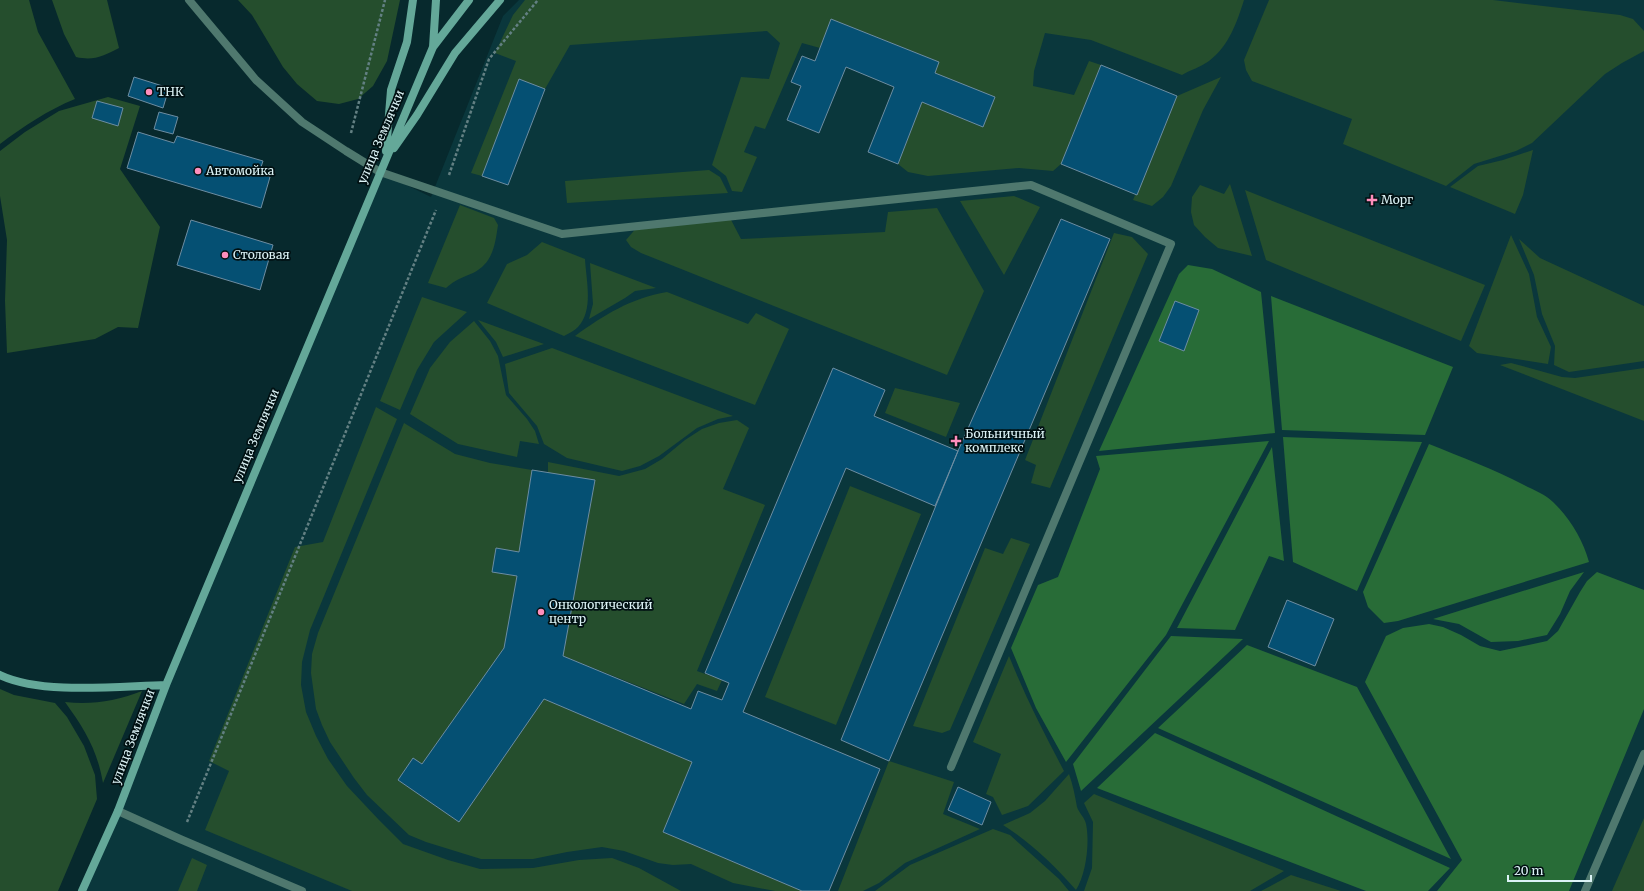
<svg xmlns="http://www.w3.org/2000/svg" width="1644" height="891" font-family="Merriweather,serif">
	<rect width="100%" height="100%" fill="#07292d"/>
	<path fill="#0a373c" d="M519,0H1644V891H82L380,172L431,197L503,16Z"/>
	<path fill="#254e2d" d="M0,0H29L38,32L75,99C48,110 24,126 0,144Z
		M52,0H107L119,48C103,56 94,61 76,57L64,34Z
		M238,0H400L387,61L373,86L358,99L339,104L317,101L297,84L283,67L252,15Z
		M525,0H1244C1237,22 1229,46 1209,61C1201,67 1190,70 1182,75L1091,40L1045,33L1034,71L1033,86L1074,95L1089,61L1101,65L1061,164L1053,171L1019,168L928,176L908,172L898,164L922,102L983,127L935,73L939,62L831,19L820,48L802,43L765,129L755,126L744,152L757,157L742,192L732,191L726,176L712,165L741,77L769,79L780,43L767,31L570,45L545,89L482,176L471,173L516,61L495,53L513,15Z
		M1269,0H1493L1620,15L1633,19L1644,31V51L1622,63L1605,74L1532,143L1516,151L1474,164L1446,186L1343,144L1352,119L1252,81L1246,70L1244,60Z
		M1221,77L1203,110L1171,186L1163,197L1152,206L1133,200L1177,96Z
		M108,97L140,106L120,169L160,227L138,328L118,327L95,339L7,353L5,301L7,240L0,196V151L25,132L59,111Z
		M1533,150L1523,195L1515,214L1450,187L1478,166L1503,160Z
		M709,170L720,177L728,193L567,203L565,181Z
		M1230,184L1252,256L1218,248L1205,237L1194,225L1191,212L1192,197L1200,185L1224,194Z
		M1245,190L1485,285L1461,341L1266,260Z
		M1014,196L1040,207L1004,275L960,201Z
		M460,205L494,218L498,225C495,245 493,263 473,273C463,277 455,280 446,288L428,283Z
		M937,208L984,291L947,375L641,253L631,247L626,240L638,226L729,216L741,239L885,232L888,212Z
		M1114,233L1132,237L1148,254L1050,488L1031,483L1036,465L1025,460Z
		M1511,235L1529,274L1537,317L1551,347L1548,364L1477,353L1469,346Z
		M1519,239L1540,258L1644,306V361L1569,372L1554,365L1555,346L1542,314L1534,275Z
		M542,242L585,259C586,280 594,310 578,327C574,331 569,333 564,336L487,303L507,264L527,255Z
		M590,263L656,288L635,291L625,298L589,319L593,304Z
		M667,292L748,324L756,313L789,329L755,405L575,336C604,315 631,298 667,292Z
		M422,297L467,312L434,342L417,370L400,410L380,401Z
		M478,320L544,344L503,357L496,342Z
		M474,321L490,341L498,356L506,395L527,419L535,431L539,444L520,441L517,457L458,444L410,414L430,368L450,342Z
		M552,348L733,416L718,419L697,428L659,456L640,466L622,471L567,458L544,444L537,426L509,393L505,364Z
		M1511,363L1562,377L1575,378L1644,368V421L1500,365Z
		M895,388L960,403L946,437L885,413Z
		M376,407L397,419L310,630L302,662L301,685L306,712L316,736L328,759L347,786L379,820L403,844L448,860L480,869L533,868L579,860L612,858L639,868L681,891H352L205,830L229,771L209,761L295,547L323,542Z
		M737,420L749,428L723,489L765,505L697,671L722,680L717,691L697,684L684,704L563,656L595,480L548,473V462L619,476L645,469L662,459L685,440L702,429L719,423Z
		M404,423L455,454L490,463L532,470L519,552L496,548L492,572L517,576L504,648L422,764L413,758L398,780L459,822L544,699L692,762L663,832L802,891H775L733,883L691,864L673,865L658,863L624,851L602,847L567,852L533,859H481L426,842L409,835L367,795L354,778L330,742L322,725L316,709L311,673L312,654L318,633Z
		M850,486L921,514L836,725L765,697Z
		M1011,538L1030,544L950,730L942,733L913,726L985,548L1003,554Z
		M1009,656C1025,696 1044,733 1064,771L1028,806L1002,815L993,797L986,794L1001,754L973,742Z
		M0,689L14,695L55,703L67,717L84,746L95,775L97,799L58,891H0Z
		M142,691L103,783C97,749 85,730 65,702C92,705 116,701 142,691Z
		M889,761L954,782L943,814L980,829L905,863L879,883L863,891H838Z
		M1069,774C1073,785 1075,796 1077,807C1079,813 1085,818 1086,824C1090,843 1086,874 1076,890C1055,866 1030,842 1003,825L1030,813L1045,801Z
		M1094,794L1284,871L1250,891H1084L1092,868L1093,822L1084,803Z
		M1644,818V891H1612Z
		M993,829L1010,835L1059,879L1069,891H875L910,865Z
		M192,858L207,865L197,891H178Z
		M1291,875L1341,891H1261Z"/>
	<path fill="#286c37" d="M1188,265L1212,269L1261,292L1275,433L1099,451L1179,274Z
		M1271,296L1453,367L1425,435L1282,430Z
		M1283,437L1422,442L1357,591L1293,562Z
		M1269,441L1166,635L1066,762L1036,708L1011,648L1038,585L1058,577L1100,469L1096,456Z
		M1429,444C1461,457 1494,469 1524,485C1534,490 1546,495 1553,502C1570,518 1583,540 1589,562L1398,621L1384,623L1368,607L1363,592Z
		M1272,447L1284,561L1269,556L1235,630L1177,628Z
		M1584,572L1570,591L1560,614L1547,635L1518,641L1491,642L1459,624L1433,619Z
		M1597,572L1644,590V709L1569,891H1437L1462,860L1365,682L1386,636L1403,628L1429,624L1443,627L1461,635L1480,646L1500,651L1547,641L1558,631L1580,592L1587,581Z
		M1171,636L1243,639L1081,791L1073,764Z
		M1247,645L1357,687L1451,859L1158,728Z
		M1155,733L1450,868L1428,891H1366L1097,788Z"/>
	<path fill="#055073" stroke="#6d8da2" d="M831,19L939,62L935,73L995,97L983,127L922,102L898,164L868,152L894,87L846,67L819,133L787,120L801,86L791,82L802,56L815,61Z
		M1101,65L1177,96L1137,195L1061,164Z
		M134,77L169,88L163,108L128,96Z
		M519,79L545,89L508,185L482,176Z
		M97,101L123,108L118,126L92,118Z
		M159,112L178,117L173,134L154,129Z
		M138,132L174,143L177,136L263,161L259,173L270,177L261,208L127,168Z
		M1061,219L1110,239L889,761L841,740L958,451Z
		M191,220L273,245L260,290L177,265Z
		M1175,301L1199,310L1184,351L1159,341Z
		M833,368L885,390L874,416L958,451L935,506L846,468L743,712L880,769L829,891H802L663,832L692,762L544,699L459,822L398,780L413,758L422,764L504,648L517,576L492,572L496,548L519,552L532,470L595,480L563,656L691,709L698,691L722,700L729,683L705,673Z
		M1287,600L1334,619L1315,666L1268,647Z
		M958,787L991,802L982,825L948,810Z"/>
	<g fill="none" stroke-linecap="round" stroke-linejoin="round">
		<path stroke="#638083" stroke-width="2.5" stroke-dasharray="3 2" stroke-linecap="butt" d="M351,133L385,0
			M449,175L489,59L538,0
			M187,822L436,210"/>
		<path stroke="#4f786e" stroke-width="8" d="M189,0L256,80L302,122L346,151L380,172L562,234L1031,185L1171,244L951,767
			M118,811L180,839L302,891
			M1585,891L1644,754"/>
		<path stroke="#64a899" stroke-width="8" d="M433,47L436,0
			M394,148L417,115L455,53L500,0
			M386,151L391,90L407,42L413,0
			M0,675C42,695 119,686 166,685
			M82,891L118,811L166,685L433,47L469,0"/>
	</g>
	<g fill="#fe8ebc" stroke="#011012" stroke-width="1.5">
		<circle cx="149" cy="92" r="4"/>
		<circle cx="198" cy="171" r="4"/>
		<path d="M1370 194h4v4h4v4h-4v4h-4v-4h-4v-4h4z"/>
		<circle cx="225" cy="255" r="4"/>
		<path d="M954 435h4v4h4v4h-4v4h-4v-4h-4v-4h4z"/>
		<circle cx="541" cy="612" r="4"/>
	</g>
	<g text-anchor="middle" stroke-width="3.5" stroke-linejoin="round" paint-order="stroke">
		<g font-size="12" fill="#dcf3f6" stroke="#011012" text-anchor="start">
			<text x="157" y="96">ТНК</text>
			<text x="206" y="175">Автомойка</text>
			<text x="1381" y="204">Морг</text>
			<text x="233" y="259">Столовая</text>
			<text x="965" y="438">Больничный<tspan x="965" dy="14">комплекс</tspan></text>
			<text x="549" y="609">Онкологический<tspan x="549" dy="14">центр</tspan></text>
		</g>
		<g font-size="12" fill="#dcf3f6" stroke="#011012">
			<text transform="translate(381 137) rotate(-67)" y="4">улица Землячки</text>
			<text transform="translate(256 436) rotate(-67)" y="4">улица Землячки</text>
			<text transform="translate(133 737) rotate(-69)" y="4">улица Землячки</text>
		</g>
	</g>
	<path d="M1508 875v6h83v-6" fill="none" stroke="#dcf3f6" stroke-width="2"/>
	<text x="1514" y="875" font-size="12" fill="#dcf3f6" stroke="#011012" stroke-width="3" paint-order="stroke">20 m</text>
</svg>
